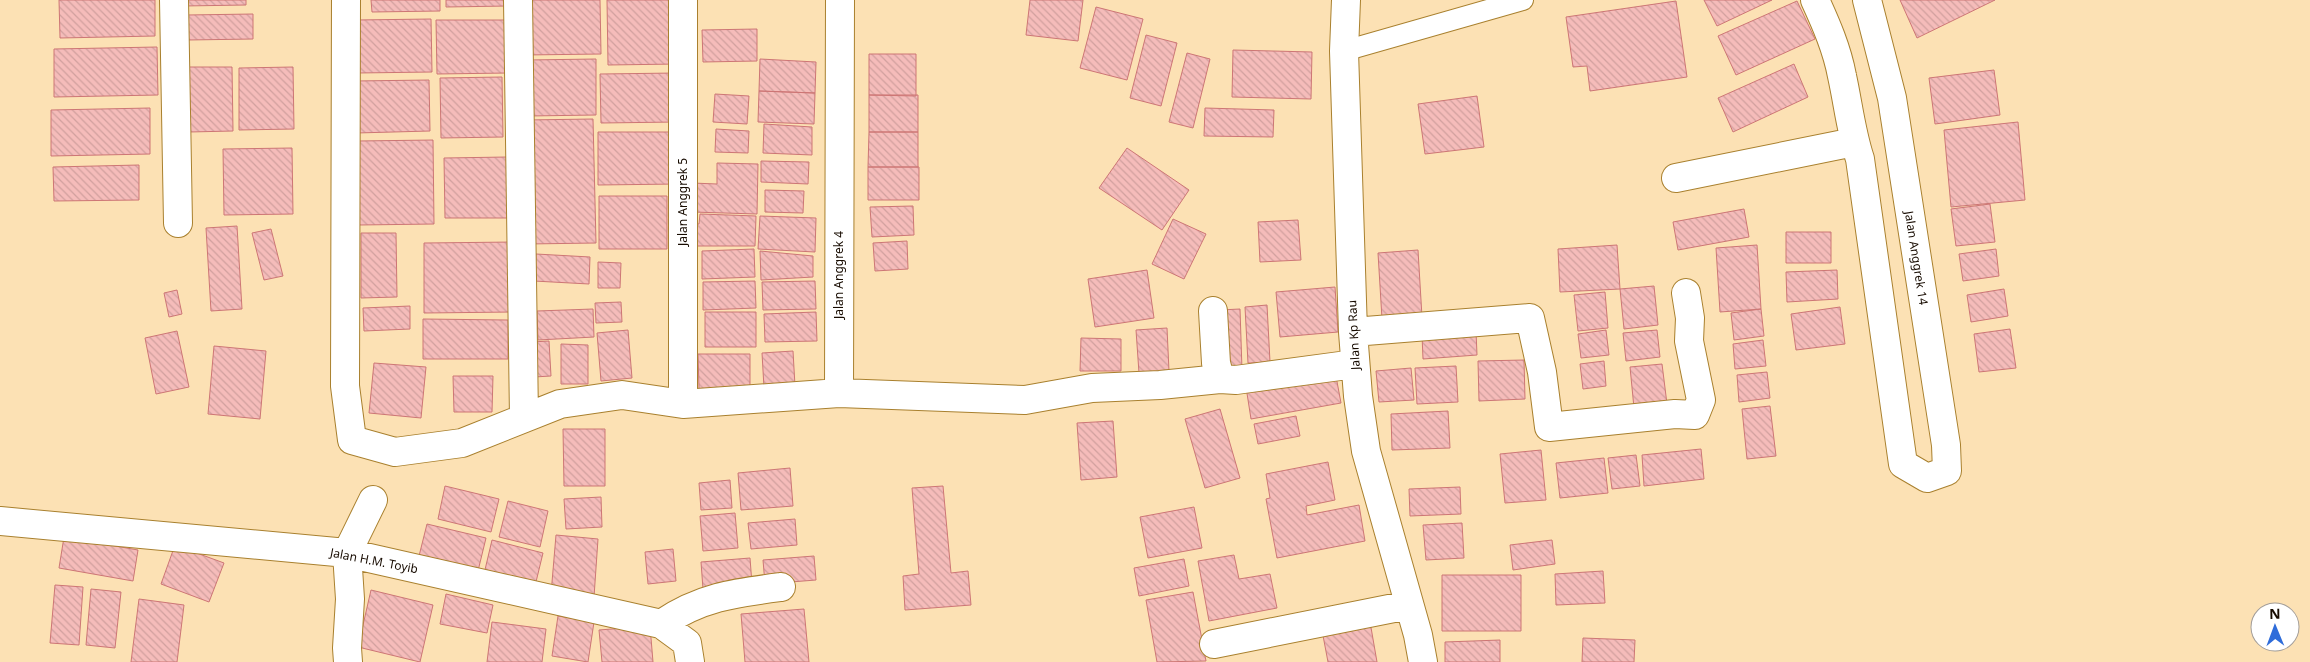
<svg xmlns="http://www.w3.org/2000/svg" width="2310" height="662" font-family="'Noto Sans',sans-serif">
	<defs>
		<pattern id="building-back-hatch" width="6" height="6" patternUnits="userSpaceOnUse" patternTransform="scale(1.25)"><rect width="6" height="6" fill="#f5bcba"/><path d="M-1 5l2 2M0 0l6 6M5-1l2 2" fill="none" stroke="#d1a09e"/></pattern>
	</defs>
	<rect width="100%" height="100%" fill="#fce1b4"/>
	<path fill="url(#building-back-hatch)" stroke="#cd7675" d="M59,0H155V36L60,38Z
		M183,0H246V5L183,6Z
		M371,0H440V11L372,12Z
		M446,0H508V6L446,7Z
		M524,0H600L601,54L524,55Z
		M607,0H676L677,64L608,65Z
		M1030,0H1083L1078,41L1026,35Z
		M1704,0H1772L1717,26Z
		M1900,0H1995L1917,38Z
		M1676,1L1687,77L1590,91L1587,66L1573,67L1566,17Z
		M1797,1L1815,39L1736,75L1718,36Z
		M1096,7L1143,19L1127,80L1080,68Z
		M253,14V39L188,40L187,15Z
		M431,19L432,72L357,73L356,20Z
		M436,20H507L508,73L437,74Z
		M757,29V61L703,62L702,30Z
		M1146,35L1177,43L1161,106L1130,98Z
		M157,47L158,95L54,97V49Z
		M1233,50L1312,52L1311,99L1232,97Z
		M1187,53L1210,59L1193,128L1169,122Z
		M869,54H916V96L869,95Z
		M596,59V115L528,116L527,60Z
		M760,59L816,62L815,93L759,91Z
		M1794,64L1808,97L1733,132L1718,98Z
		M188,67H232L233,131L189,132Z
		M293,67L294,129L239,130V68Z
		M1994,70L2000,115L1935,124L1929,78Z
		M676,73V122L601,123L600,74Z
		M502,77L503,137L441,138L440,78Z
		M429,80L430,131L356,133L355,81Z
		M759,91L815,93L814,124L758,122Z
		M715,94L749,96L747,124L713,122Z
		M869,95H918V132H869Z
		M1477,96L1484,147L1425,154L1418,104Z
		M150,108V154L51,156V110Z
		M1205,108L1274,110L1273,137L1204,136Z
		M593,119L596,243L527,244L525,120Z
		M2018,122L2025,200L1951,207L1944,130Z
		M764,124L812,127V155L763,153Z
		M716,129L749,131L748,153L715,152Z
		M598,132H677V184L598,185Z
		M869,132H918V167H868Z
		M433,140L434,224L359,225L358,141Z
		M292,148L293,214L224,215L223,149Z
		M1127,148L1189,190L1162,230L1099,188Z
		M507,157V218H445L444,158Z
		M761,161L809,162L808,184L761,182Z
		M717,163L758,164L757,214L692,212V183L717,184Z
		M139,165V200L54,201L53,167Z
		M868,167H919V200H868Z
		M765,190L804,191L803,213L765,212Z
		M599,196H667V249H599Z
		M1990,204L1995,242L1956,246L1951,209Z
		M913,206L914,235L872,237L870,207Z
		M1744,209L1749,237L1678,250L1673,222Z
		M700,214L756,216L755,246H686L687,223L699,224Z
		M760,216L816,218L815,252L758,249Z
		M1173,219L1206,234L1184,279L1152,264Z
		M1298,220L1301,260L1260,262L1258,222Z
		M237,226L242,309L211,311L206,228Z
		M271,229L283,276L264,280L252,233Z
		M1786,232H1831V263H1786Z
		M361,233H396L397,297L361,298Z
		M907,241L908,269L875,271L873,243Z
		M514,242V312L424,313V243Z
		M1617,245L1620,289L1560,292L1558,249Z
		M1757,245L1761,309L1720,312L1716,248Z
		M754,249L755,277L702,279V251Z
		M1996,249L1999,276L1963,281L1959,254Z
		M1418,250L1422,317L1382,319L1378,253Z
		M760,251L813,256V277L761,280Z
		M536,254L590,257L589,284L534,281Z
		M598,262L621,263L620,288H598Z
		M1147,270L1154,318L1095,327L1088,279Z
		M1837,270L1838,299L1787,302L1786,272Z
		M755,281L756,308L703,310V282Z
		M815,281L816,309L763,310L762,282Z
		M1654,286L1658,325L1624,329L1620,289Z
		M1335,287L1338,332L1280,337L1276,292Z
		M2004,289L2008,316L1971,322L1967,295Z
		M177,290L182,314L169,317L164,293Z
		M1605,292L1608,328L1578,331L1574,295Z
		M621,302L622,322L596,323L595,303Z
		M1267,305L1270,362L1248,363L1245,307Z
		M410,306V329L364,331L363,308Z
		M1840,307L1845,344L1796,350L1791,314Z
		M593,309L594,337L538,340L537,311Z
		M1240,309L1242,370H1222L1220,310Z
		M1761,309L1764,336L1734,340L1731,313Z
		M705,312H756V347H705Z
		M816,312L817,341L765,342L764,314Z
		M423,319L508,320V359H423Z
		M1167,328L1169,371L1139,373L1136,330Z
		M2010,329L2016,368L1979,372L1974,334Z
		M628,330L632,378L601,381L597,333Z
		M1606,330L1609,355L1581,358L1578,334Z
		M1657,330L1660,357L1626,361L1623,333Z
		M177,331L189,387L156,394L145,338Z
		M1476,331L1477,355L1423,359L1422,335Z
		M1081,338L1121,339V371H1080Z
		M1763,340L1766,366L1735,369L1733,344Z
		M549,341L551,376L534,377L532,342Z
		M561,344L588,345V384H561Z
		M214,346L266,351L260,419L208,414Z
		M793,351L795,386L764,388L762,353Z
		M698,354H750V388L699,389Z
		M1524,360L1525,399L1479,401L1478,361Z
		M1604,361L1606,386L1583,389L1580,364Z
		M374,363L426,367L421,418L369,413Z
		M1662,364L1667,404L1634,408L1630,367Z
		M1456,366L1458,402L1417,404L1415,368Z
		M1411,368L1414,400L1379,402L1376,371Z
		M1335,371L1341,403L1251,419L1246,387Z
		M1767,372L1770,398L1739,402L1737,375Z
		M453,376H493L492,412H454Z
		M1770,406L1776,456L1747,459L1742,409Z
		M1220,409L1240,478L1205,488L1185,419Z
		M1448,411L1450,448L1392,450L1391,414Z
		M1296,416L1300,436L1258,444L1254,424Z
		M1113,421L1117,477L1081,480L1077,423Z
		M563,429H605V486H564Z
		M1701,449L1704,479L1644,486L1642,455Z
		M1541,450L1546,500L1505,503L1500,454Z
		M1636,455L1640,486L1612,489L1608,458Z
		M1604,458L1608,493L1560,498L1556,463Z
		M1328,462L1335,500L1306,506L1307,515L1359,505L1365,541L1277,558L1266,499L1270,498L1266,474Z
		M790,468L793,506L741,510L738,473Z
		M730,480L732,508L701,510L699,483Z
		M445,486L499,499L491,532L438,519Z
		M943,486L951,573L968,571L971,605L905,610L903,576L919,574L912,488Z
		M1460,487L1461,514L1410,516L1409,489Z
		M601,497L602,527L566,529L564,499Z
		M508,501L548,511L540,547L499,537Z
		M1194,507L1202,548L1148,558L1140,517Z
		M735,513L738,548L703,551L700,516Z
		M795,519L797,545L751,549L748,523Z
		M1462,523L1464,558L1426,560L1423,525Z
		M427,524L486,538L477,575L418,560Z
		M556,535L598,539L594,597L551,594Z
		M64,537L138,550L133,581L59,568Z
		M492,540L543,553L535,586L484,574Z
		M1552,540L1555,564L1513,570L1510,545Z
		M175,545L224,563L209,602L161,584Z
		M673,549L676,581L648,584L645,552Z
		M1234,555L1239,579L1270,574L1277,608L1209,621L1198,561Z
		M814,556L816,580L765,584L763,560Z
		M750,558L752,584L703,589L701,562Z
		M1184,559L1189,586L1139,596L1134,568Z
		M1603,571L1605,603L1556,605L1555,574Z
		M1442,575H1521V631H1442Z
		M55,585L83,587L79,645L50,643Z
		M91,589L121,592L115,648L86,645Z
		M371,590L433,605L420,662L358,647Z
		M1193,592L1206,661L1157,662L1146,600Z
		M446,594L493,605L487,633L440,624Z
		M139,599L184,605L177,662H131Z
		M804,609L809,662H745L741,614Z
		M558,616L594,622L588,662L552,656Z
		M1369,616L1377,662H1328L1321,625Z
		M492,622L546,629L542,662H487Z
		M650,626L653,662H602L599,630Z
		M1583,638L1635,640L1634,662H1582Z
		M1500,640V662H1445V642Z"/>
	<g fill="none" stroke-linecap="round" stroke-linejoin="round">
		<g stroke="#a9802e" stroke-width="22">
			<path id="service" d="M1344,51L1523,0"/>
		</g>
		<g stroke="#a9802e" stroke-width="30">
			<path id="minor" d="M174,0L178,223
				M346,0L345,386L352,440L395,452L462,443L560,404L622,395L683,404L839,393L840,0
				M518,0L524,418
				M683,0V404
				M1346,0L1344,51L1353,332L1358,396L1366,451L1418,635L1423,662
				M1815,0C1826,24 1837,49 1842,76C1848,103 1851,132 1860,159L1903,464L1927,478L1947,471L1946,445L1892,98L1867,0
				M1676,178L1854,142
				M1213,311L1216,363L1220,379L1236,380L1355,364
				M1353,332L1530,318L1542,372L1549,427L1675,414L1695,415L1701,400L1689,341L1690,318L1686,293
				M839,393L1025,400L1092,388L1160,385L1220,379
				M0,521L347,553L661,624L687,643L690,662
				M661,624C701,597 734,593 781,587
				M1214,644L1409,605
				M348,662L347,648L350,599L347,553L373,500"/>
		</g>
		<use href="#service" stroke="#fff" stroke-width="20"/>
		<use href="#minor" stroke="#fff" stroke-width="28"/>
	</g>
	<g text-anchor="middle" stroke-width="4.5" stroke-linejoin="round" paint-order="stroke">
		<g font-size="12" fill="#170b00" stroke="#fff">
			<text transform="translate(683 202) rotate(-90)" y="4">Jalan Anggrek 5</text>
			<text transform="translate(1916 258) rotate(81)" y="4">Jalan Anggrek 14</text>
			<text transform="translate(839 275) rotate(-90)" y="4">Jalan Anggrek 4</text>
			<text transform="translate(1354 335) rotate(-93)" y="4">Jalan Kp Rau</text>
			<text transform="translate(374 561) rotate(11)" y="4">Jalan H.M. Toyib</text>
		</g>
	</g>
	<g transform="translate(2275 627) rotate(359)"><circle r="24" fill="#ffffff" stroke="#a29d99"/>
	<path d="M0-4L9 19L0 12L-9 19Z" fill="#2e6cda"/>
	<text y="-8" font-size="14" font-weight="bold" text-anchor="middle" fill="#170b00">N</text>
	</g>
</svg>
